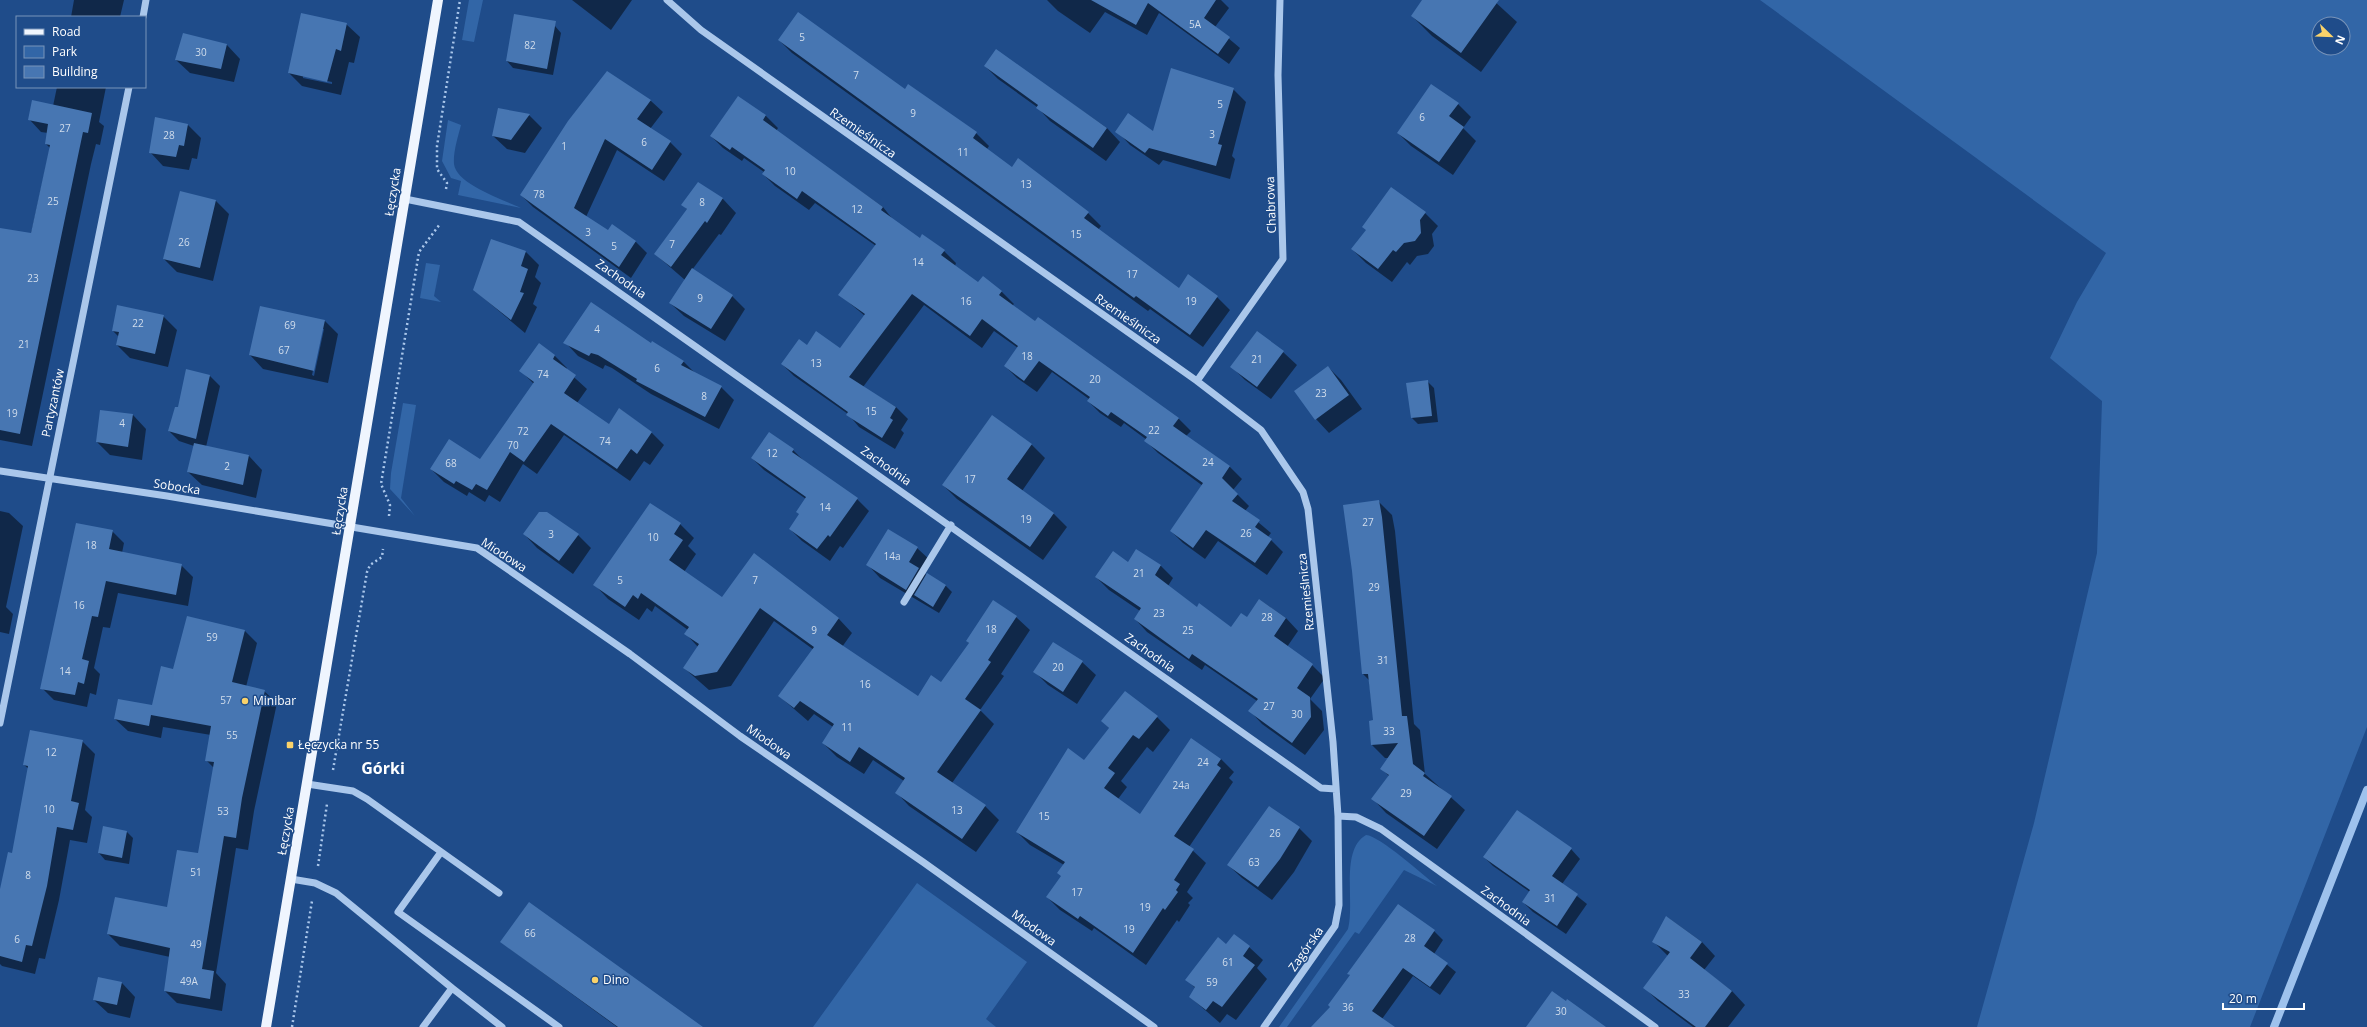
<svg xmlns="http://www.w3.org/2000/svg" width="2367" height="1027" font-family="'Open Sans',sans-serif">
	<rect width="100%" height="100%" fill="#1f4c8a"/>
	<path fill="#3266a7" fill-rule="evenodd" d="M469,0H483L474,42L462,40Z
		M1760,0H2367V727L2250,1027H1977L2034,823L2097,553L2102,401L2050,358L2077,302L2106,253ZM2319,24H2343V48H2319Z
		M448,120L461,125C458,137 453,152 454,164C456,184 504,200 521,208L458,195L461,181L451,178L442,161Z
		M426,263L440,265L434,296L441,302L420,298Z
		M403,403L416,405L401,498L415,516L390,489L391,473Z
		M1366,835C1380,836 1423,875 1437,886L1404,870L1359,934L1355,932L1287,1027H1279L1348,929C1355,901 1340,850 1366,835Z
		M917,883L1027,962L986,1019L996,1027H813Z"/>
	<path fill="#0007" fill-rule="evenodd" d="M74,0H124L120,17H71Z
		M572,0H632L611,30Z
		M1047,0H1221L1229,8L1215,27L1240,48L1229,64L1159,13L1147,35L1105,12L1090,33L1058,11Z
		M1424,0H1493L1517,22L1481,72L1432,36L1412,16Z
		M515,15L555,26L561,33L553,75L513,68L507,61Z
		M346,24L360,37L354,63L349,62L341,95L302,86L289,73ZM303,76L332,82V84L303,78Z
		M184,34L227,45L240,59L234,82L190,73L176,60Z
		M779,40L905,90L976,133L989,146L987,149L1012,169L1088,213L1101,226L1098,230L1179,289L1217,297L1230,310L1203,347L1150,309L1148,311L792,53Z
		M996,51L1107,128L1120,142L1106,161L1050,121L1037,107L998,79L985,66Z
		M607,73L651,101L663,112L650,129L670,142L682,154L664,181L617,150L586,217L608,232L636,242L647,253L631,278L533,207L521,195Z
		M57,87H106L99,122L104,126L100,145L96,144L91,164L32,446L0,440V336L31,234L50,148L46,144L48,133L41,132L29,119L53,106Z
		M1233,89L1246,102L1232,156L1235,159L1230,179L1163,160L1159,165L1130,145L1117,131L1153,133Z
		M738,97L766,116L778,128L776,131L883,207L894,221L920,240L922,236L944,251L956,263L955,266L978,284L983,278L1002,292L1014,304L1012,306L1179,419L1191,431L1186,436L1230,467L1242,479L1233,490L1249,506L1245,511L1271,533L1268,537L1283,552L1267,575L1218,541L1205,559L1183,543L1171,531L1203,486L1158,453L1146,441L1147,440L1124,423L1121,427L1100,413L1088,401L1089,399L1052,372L1037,392L1017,378L1005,366L1018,348L994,331L982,348L924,305L863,387L896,407L908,419L901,430L904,433L895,449L859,427L848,414L794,376L782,364L807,346L840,349L865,316L840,295L876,246L815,203L809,210L775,186L763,174L764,172L744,158L742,161L723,148L711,136Z
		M1458,104L1471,117L1463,128L1476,141L1453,175L1411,146L1398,133Z
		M529,115L542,128L525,153L507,149L493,136Z
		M188,125L201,138L197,159L192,158L189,170L163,166L150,152Z
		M698,183L723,199L736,213L721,235L719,234L692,270L732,296L745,309L725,341L684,316L670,303L685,280L655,254L688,210L683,205Z
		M181,192L216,201L229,214L213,281L177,272L164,259Z
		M1425,213L1438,226L1432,234L1434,246L1428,254L1417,256L1410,265L1407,262L1392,282L1366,263L1352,249Z
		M526,252L539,265L535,277L541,283L533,304L537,307L525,333L474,290Z
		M163,316L177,330L168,367L130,358L117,345L119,337L113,331Z
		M325,321L338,334L328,383L263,369L250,355ZM322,329H324L314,376L312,375Z
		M565,342L651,344L683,361L695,373L721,387L734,400L719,429L651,394L612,368L605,365L603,369L578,356Z
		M539,345L555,356L567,368L566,370L587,389L577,403L609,425L620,409L652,433L664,445L650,465L644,461L630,481L564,435L537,474L523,464L500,502L489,495L485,502L469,492L467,496L444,482L431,469L480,460L534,384L521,371Z
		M1283,352L1297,365L1271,399L1245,380L1232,367Z
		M1328,367L1341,380L1362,409L1329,433L1316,419L1295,391Z
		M210,376L220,386L206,447L249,456L262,470L256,498L202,485L188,472L194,446L179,441L169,431L179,409Z
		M1427,381L1434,388L1438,422L1418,424L1412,418Z
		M133,415L146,429L142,460L110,455L97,442Z
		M992,416L1032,445L1045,458L1022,491L1054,514L1067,527L1043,560L957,499L943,485Z
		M793,450L805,462L857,499L869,511L843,548L840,546L830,561L802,541L790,529L800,515L806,499L764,470L752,458Z
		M1378,501L1392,515L1395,531L1414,724L1420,730L1425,774L1465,810L1437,849L1386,813L1373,799L1389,776L1382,769L1389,758H1385L1372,745L1370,722L1374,721L1369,680L1363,674Z
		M0,511L9,513L23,526L6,607L13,614L9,634L0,632Z
		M680,524L694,538L688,546L696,554L684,572L722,599L754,555L839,619L852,633L842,647L918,697L942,684L970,644L967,641L1016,617L1030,630L1001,674L1004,676L980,710L994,724L952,783L985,806L999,820L976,852L909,806L896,792L904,781L873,760L864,774L837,757L823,743L833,727L814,714L808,721L779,696L814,650L774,621L731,686L709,690L684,668L698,647L685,633L688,630L655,606L652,612L647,608L639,620L608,599L595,585Z
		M112,531L124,543L122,553L181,565L193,577L188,606L118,593L110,628L103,627L94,668L100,674L96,695L90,693L87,707L54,700L42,688Z
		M524,534L578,535L591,548L573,574L537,548Z
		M917,548L931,561L923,573L946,586L952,592L939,613L880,578L867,564Z
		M1137,551L1161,566L1173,578L1168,586L1197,608L1231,628L1247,618L1260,600L1286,618L1298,631L1287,647L1312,665L1325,678L1310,699L1322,711L1324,730L1305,755L1262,724L1250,711L1257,701L1205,665L1202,670L1147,632L1135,619L1140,611L1109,590L1096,577L1129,563Z
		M245,631L257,643L246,687L264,691L277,703L254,811L248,850L236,848L216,973L226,984L222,1011L177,1003L165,991L170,957L120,946L108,934L168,908L199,854L214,768L206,760L211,735L163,727L161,738L128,731L115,719L153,706L174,670Z
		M1082,662L1096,675L1077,704L1048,685L1035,672Z
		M1157,717L1170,730L1153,752L1147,747L1121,781L1127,787L1118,799L1140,815L1221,759L1234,772L1229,778L1233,782L1189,847L1206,863L1187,892L1193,898L1188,903L1190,905L1179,922L1177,920L1146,965L1094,928L1092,931L1060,910L1047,897L1062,876L1064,865L1030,845L1017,832L1084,761L1110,729L1102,721Z
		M82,741L95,754L85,810L92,817L87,843L70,840L59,900L45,959L39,958L35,974L2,966L0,964V902L13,854L29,769L24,765Z
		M1299,828L1312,841L1294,872L1272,900L1242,878L1228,865Z
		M127,832L133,838L129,864L105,860L99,853Z
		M1571,849L1580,859L1562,884L1587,904L1566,934L1533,912L1523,902L1530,892L1493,866L1484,857Z
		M1667,917L1702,942L1715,956L1704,970L1732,991L1745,1005L1728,1027H1693L1658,1001L1645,988L1668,956L1653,941Z
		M1434,931L1443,940L1434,954L1456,972L1440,995L1413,976L1382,1019L1392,1027H1320L1351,976L1349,974Z
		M501,942L693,1027H617Z
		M1227,945L1249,947L1263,960L1257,968L1267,979L1236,1020L1227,1014L1220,1023L1190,997L1196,989L1187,979Z
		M122,983L135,997L130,1018L108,1013L94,1000Z"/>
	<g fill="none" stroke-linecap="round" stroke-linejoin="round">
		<path stroke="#9ec2ed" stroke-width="8" d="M2274,1027L2367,790"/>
	</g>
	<path fill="#4776b2" d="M1091,0H1216L1204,18L1230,37L1218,54L1148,3L1136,25Z
		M1422,0H1499L1461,53L1411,16Z
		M798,12L905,89L908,84L977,132L973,138L1012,167L1018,158L1089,212L1084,218L1179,288L1188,274L1218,296L1190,335L1136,296L1134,298L778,40Z
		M301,13L347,23L341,51L336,49L327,82L288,73Z
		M514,14L556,21L547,69L506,61Z
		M183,33L227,44L221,69L175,60Z
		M996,49L1107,128L1093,148L1036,108L1038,105L984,66Z
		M1171,68L1234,88L1218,144L1222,145L1216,166L1149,148L1145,153L1115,132L1128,113L1153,131Z
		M607,71L651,100L637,119L671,141L652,170L605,139L574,208L608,230L612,224L636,241L619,267L520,195L568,121Z
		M1431,84L1459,103L1449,116L1464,127L1439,162L1397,133Z
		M738,96L766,115L763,120L883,207L881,210L920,238L922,234L945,250L941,255L978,282L983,276L1002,291L999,295L1035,321L1038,317L1179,418L1173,426L1230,466L1222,478L1238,494L1232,501L1260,520L1255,527L1272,539L1255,563L1206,530L1193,548L1170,531L1203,483L1144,441L1147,437L1111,412L1108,416L1087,401L1090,397L1039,361L1024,381L1004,366L1018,346L982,319L970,336L912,294L849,377L896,407L890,418L893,420L882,438L846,415L848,412L781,364L799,339L807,345L816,331L840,348L865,314L838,295L876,244L802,191L797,199L762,174L765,170L732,147L730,150L710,136Z
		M32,100L92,113L88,133L83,132L79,151L20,434L0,430V228L31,233L50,145L45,144L48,124L28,120Z
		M498,108L530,114L511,140L492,136Z
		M155,117L188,124L184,146L179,145L176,157L149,153Z
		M698,182L723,198L707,223L705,221L671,267L654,254L687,209L681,205Z
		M1391,187L1426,212L1420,220L1421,233L1415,241L1404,243L1396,252L1393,250L1378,269L1351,249L1366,230L1362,227Z
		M180,191L216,200L200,268L163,259Z
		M491,239L526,251L521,266L528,269L520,292L524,293L511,320L473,290Z
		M692,268L733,295L711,329L669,303Z
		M591,302L651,343L652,341L684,361L681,365L722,386L705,417L636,381L637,379L598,355L591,353L589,356L563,343Z
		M117,305L164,315L155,354L116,345L119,332L112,331Z
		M260,306L325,320L314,371L249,355Z
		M1257,331L1284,351L1257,387L1230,367Z
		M539,343L555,355L553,359L576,375L564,393L609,424L619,408L652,432L637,454L631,449L617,469L551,424L524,462L510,452L487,490L476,484L472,490L456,481L454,484L430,469L449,439L480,459L534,382L519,371Z
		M1328,366L1349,395L1315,420L1294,391Z
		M186,369L210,375L196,439L168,431L175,407H178Z
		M1428,380L1432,416L1411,418L1406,383Z
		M100,410L133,414L128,447L96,442Z
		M992,415L1032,444L1007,479L1054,513L1030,547L942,485Z
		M769,432L794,449L792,452L858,498L830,537L828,535L817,549L789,529L799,514L796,512L806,497L751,458Z
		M194,443L249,455L243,485L187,472Z
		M1379,500L1382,517L1402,716H1407L1413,764L1425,773L1423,776L1452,796L1424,836L1371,799L1389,775L1380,769L1398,743L1371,745L1369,721L1373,720L1368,674H1362L1352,571L1343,505Z
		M650,503L681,523L674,534L683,540L669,560L722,597L754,553L839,618L827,635L918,696L931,675L941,682L969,643L966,641L993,600L1017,616L988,660L991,662L965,699L981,710L937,772L986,805L962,839L895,793L905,778L859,747L850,762L822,743L834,724L800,701L794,708L778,696L814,647L760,608L717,672L695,676L683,668L699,644L684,634L689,627L641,593L638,599L633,595L625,607L593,585Z
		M539,512H547L579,534L559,561L523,534Z
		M76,523L113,530L109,549L182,564L176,595L106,581L98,617L92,616L82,659L89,661L84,684L78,682L75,695L40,689Z
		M888,529L918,547L909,562L919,568L906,590L866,565Z
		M1136,549L1161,565L1155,575L1197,607L1199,603L1231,627L1241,613L1247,617L1259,599L1286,618L1274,636L1313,664L1297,688L1310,697L1311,717L1292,743L1248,711L1258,699L1192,654L1189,659L1134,619L1141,608L1095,577L1113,551L1128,562Z
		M927,573L946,585L933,607L914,595Z
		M187,616L245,630L232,682L265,690L242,798L236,838L224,836L202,969L214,971L210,999L164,991L170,948L107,934L115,897L167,907L177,850L198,853L214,762L205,761L211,726L151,715L149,726L114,719L118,699L152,705L161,666L173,669Z
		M1053,642L1083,661L1063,692L1033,672Z
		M1125,691L1158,716L1139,739L1133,735L1108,768L1115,773L1104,788L1140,814L1191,738L1221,759L1217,765L1221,768L1174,836L1194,849L1174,880L1180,884L1176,890L1178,892L1165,910L1163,908L1133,953L1080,916L1078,919L1046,897L1061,876L1057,873L1065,862L1016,832L1068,748L1084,760L1109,728L1101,721Z
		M30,730L83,740L71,801L79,803L73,830L57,827L47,886L32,946L26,945L22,962L0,956V889L8,852L12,853L28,766L23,765Z
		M1269,806L1300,827L1280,859L1258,887L1227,865Z
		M1517,810L1572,848L1552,876L1578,894L1557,926L1522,902L1530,890L1483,857Z
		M103,826L127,831L122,858L98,853Z
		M529,902L703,1027H618L500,942Z
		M1398,904L1435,930L1424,946L1448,963L1430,987L1403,968L1372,1011L1395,1027H1311L1330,1007L1328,1005L1350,975L1347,974Z
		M1666,916L1702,942L1690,958L1732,991L1705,1027H1696L1643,988L1670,952L1652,942Z
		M1234,934L1250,946L1243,956L1255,965L1222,1007L1213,1001L1206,1010L1189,997L1195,987L1185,980L1218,937L1226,944Z
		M98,977L122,982L117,1005L93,1000Z
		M1552,991L1566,1001L1567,999L1606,1027H1526Z"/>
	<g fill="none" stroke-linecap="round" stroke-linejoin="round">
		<path stroke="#aac7eb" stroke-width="2.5" stroke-dasharray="2 3" stroke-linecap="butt" d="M446,189L447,183L437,169V146L460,0
			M389,516L390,505L381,484L419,252L440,224
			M333,770L367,572L370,565L382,557L383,549
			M318,866L327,804
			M292,1027L312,901"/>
		<path stroke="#aac7eb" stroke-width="7" d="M667,0L701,30L1197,381L1261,430L1303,492L1308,509L1333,742L1338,816L1339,905L1335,926L1264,1027
			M143,17L146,0
			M405,199L519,222L1321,788L1336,789
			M1197,381L1283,259L1278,75L1280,0
			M0,471L167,496L477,548L630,654L740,736L923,862L1154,1027
			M904,602L951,525
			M0,723L129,87
			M307,784L353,791L367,799L499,893
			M1338,816L1356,817L1381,829L1655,1027
			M441,852L398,912L559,1027
			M291,879L315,883L336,893L452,988L423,1027
			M452,988L502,1027"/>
		<path stroke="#eff5fe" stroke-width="10" d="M266,1027L438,0"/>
	</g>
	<g fill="#fad26a" stroke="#1f4c8a" stroke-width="1.5">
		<circle cx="245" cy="701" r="4"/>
		<rect x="286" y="741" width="8" height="8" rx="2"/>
		<circle cx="595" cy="980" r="4"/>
	</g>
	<g text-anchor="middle" stroke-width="3" stroke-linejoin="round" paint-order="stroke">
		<g font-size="10" fill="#d1ddec">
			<text x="1195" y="28">5A</text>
			<text x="802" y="41">5</text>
			<text x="530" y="49">82</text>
			<text x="201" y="56">30</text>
			<text x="856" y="79">7</text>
			<text x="1220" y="108">5</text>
			<text x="913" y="117">9</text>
			<text x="1422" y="121">6</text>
			<text x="65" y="132">27</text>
			<text x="1212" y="138">3</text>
			<text x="169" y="139">28</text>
			<text x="644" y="146">6</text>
			<text x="564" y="150">1</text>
			<text x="963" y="156">11</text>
			<text x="790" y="175">10</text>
			<text x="1026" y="188">13</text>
			<text x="539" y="198">78</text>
			<text x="53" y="205">25</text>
			<text x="702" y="206">8</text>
			<text x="857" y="213">12</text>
			<text x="588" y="236">3</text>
			<text x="1076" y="238">15</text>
			<text x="184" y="246">26</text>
			<text x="672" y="248">7</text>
			<text x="614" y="250">5</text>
			<text x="918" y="266">14</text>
			<text x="1132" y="278">17</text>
			<text x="33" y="282">23</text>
			<text x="700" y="302">9</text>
			<text x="966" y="305">16</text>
			<text x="1191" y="305">19</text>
			<text x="138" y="327">22</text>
			<text x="290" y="329">69</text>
			<text x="597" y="333">4</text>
			<text x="24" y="348">21</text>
			<text x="284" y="354">67</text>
			<text x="1027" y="360">18</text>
			<text x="1257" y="363">21</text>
			<text x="816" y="367">13</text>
			<text x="657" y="372">6</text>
			<text x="543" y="378">74</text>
			<text x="1095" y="383">20</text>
			<text x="1321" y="397">23</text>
			<text x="704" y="400">8</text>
			<text x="871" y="415">15</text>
			<text x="12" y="417">19</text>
			<text x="122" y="427">4</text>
			<text x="1154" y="434">22</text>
			<text x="523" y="435">72</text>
			<text x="605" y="445">74</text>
			<text x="513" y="449">70</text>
			<text x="772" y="457">12</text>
			<text x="1208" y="466">24</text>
			<text x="451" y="467">68</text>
			<text x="227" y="470">2</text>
			<text x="970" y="483">17</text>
			<text x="825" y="511">14</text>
			<text x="1026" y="523">19</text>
			<text x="1368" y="526">27</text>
			<text x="1246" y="537">26</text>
			<text x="551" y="538">3</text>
			<text x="653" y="541">10</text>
			<text x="91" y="549">18</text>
			<text x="892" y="560">14a</text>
			<text x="1139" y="577">21</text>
			<text x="620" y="584">5</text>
			<text x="755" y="584">7</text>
			<text x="1374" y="591">29</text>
			<text x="79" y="609">16</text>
			<text x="1159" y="617">23</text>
			<text x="1267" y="621">28</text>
			<text x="991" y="633">18</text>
			<text x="814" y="634">9</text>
			<text x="1188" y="634">25</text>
			<text x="212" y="641">59</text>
			<text x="1383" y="664">31</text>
			<text x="1058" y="671">20</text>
			<text x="65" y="675">14</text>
			<text x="865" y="688">16</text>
			<text x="226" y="704">57</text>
			<text x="1269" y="710">27</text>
			<text x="1297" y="718">30</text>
			<text x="847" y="731">11</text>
			<text x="1389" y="735">33</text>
			<text x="232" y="739">55</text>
			<text x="51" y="756">12</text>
			<text x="1203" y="766">24</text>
			<text x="1181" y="789">24a</text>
			<text x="1406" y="797">29</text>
			<text x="49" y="813">10</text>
			<text x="957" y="814">13</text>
			<text x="223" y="815">53</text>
			<text x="1044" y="820">15</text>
			<text x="1275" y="837">26</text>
			<text x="1254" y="866">63</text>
			<text x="196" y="876">51</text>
			<text x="28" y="879">8</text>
			<text x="1077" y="896">17</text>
			<text x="1550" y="902">31</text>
			<text x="1145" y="911">19</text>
			<text x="1129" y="933">19</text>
			<text x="530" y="937">66</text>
			<text x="1410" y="942">28</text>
			<text x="17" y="943">6</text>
			<text x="196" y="948">49</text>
			<text x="1228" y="966">61</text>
			<text x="189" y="985">49A</text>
			<text x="1212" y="986">59</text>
			<text x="1684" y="998">33</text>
			<text x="1348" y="1011">36</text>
			<text x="1561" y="1015">30</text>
		</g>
		<g font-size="12" fill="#fff" stroke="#1f4c8a">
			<text transform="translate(863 133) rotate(35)" y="4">Rzemieślnicza</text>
			<text transform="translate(393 192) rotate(-81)" y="4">Łęczycka</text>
			<text transform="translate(1271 205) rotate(-92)" y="4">Chabrowa</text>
			<text transform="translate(621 279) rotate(35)" y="4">Zachodnia</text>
			<text transform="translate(1128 319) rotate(35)" y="4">Rzemieślnicza</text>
			<text transform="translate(53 403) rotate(-78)" y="4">Partyzantów</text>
			<text transform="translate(886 466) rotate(35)" y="4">Zachodnia</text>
			<text transform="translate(177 487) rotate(9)" y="4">Sobocka</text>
			<text transform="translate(340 511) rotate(-81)" y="4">Łęczycka</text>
			<text transform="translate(504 555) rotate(33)" y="4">Miodowa</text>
			<text transform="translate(1306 592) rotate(-96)" y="4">Rzemieślnicza</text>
			<text transform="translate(1150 653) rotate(35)" y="4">Zachodnia</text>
			<text transform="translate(769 742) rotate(35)" y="4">Miodowa</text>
			<text transform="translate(286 831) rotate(-80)" y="4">Łęczycka</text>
			<text transform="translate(1506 906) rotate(36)" y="4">Zachodnia</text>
			<text transform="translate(1034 928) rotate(36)" y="4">Miodowa</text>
			<text transform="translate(1306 949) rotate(-55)" y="4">Zagórska</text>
		</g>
		<g font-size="12" fill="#fff" stroke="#1f4c8a" text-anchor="start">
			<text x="253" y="705">Minibar</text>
			<text x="298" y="749">Łęczycka nr 55</text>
			<text x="603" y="984">Dino</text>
		</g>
		<g font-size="16" font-weight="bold" fill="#fff" stroke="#1f4c8a">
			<text x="383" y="774">Górki</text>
		</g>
	</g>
	<rect x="16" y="16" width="130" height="72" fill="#1f4c8a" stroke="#7994b9"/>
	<rect x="24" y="29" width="20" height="6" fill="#eff5fe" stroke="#7994b9"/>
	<text x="52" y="36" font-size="12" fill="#ffffff">Road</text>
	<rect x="24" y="46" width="20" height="12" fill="#3266a7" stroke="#7994b9"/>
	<text x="52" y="56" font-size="12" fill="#ffffff">Park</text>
	<rect x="24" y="66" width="20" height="12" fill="#4776b2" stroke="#7994b9"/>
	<text x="52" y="76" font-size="12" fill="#ffffff">Building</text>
	<g transform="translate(2331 36) rotate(113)"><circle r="19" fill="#1f4c8a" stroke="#7994b9"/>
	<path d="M0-3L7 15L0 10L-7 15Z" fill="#fad26a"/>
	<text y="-6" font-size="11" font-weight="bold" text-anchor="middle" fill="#ffffff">N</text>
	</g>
	<path d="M2223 1003v6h81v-6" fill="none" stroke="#ffffff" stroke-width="2"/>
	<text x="2229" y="1003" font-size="12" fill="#ffffff" stroke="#1f4c8a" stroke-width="3" paint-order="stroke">20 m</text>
</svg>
